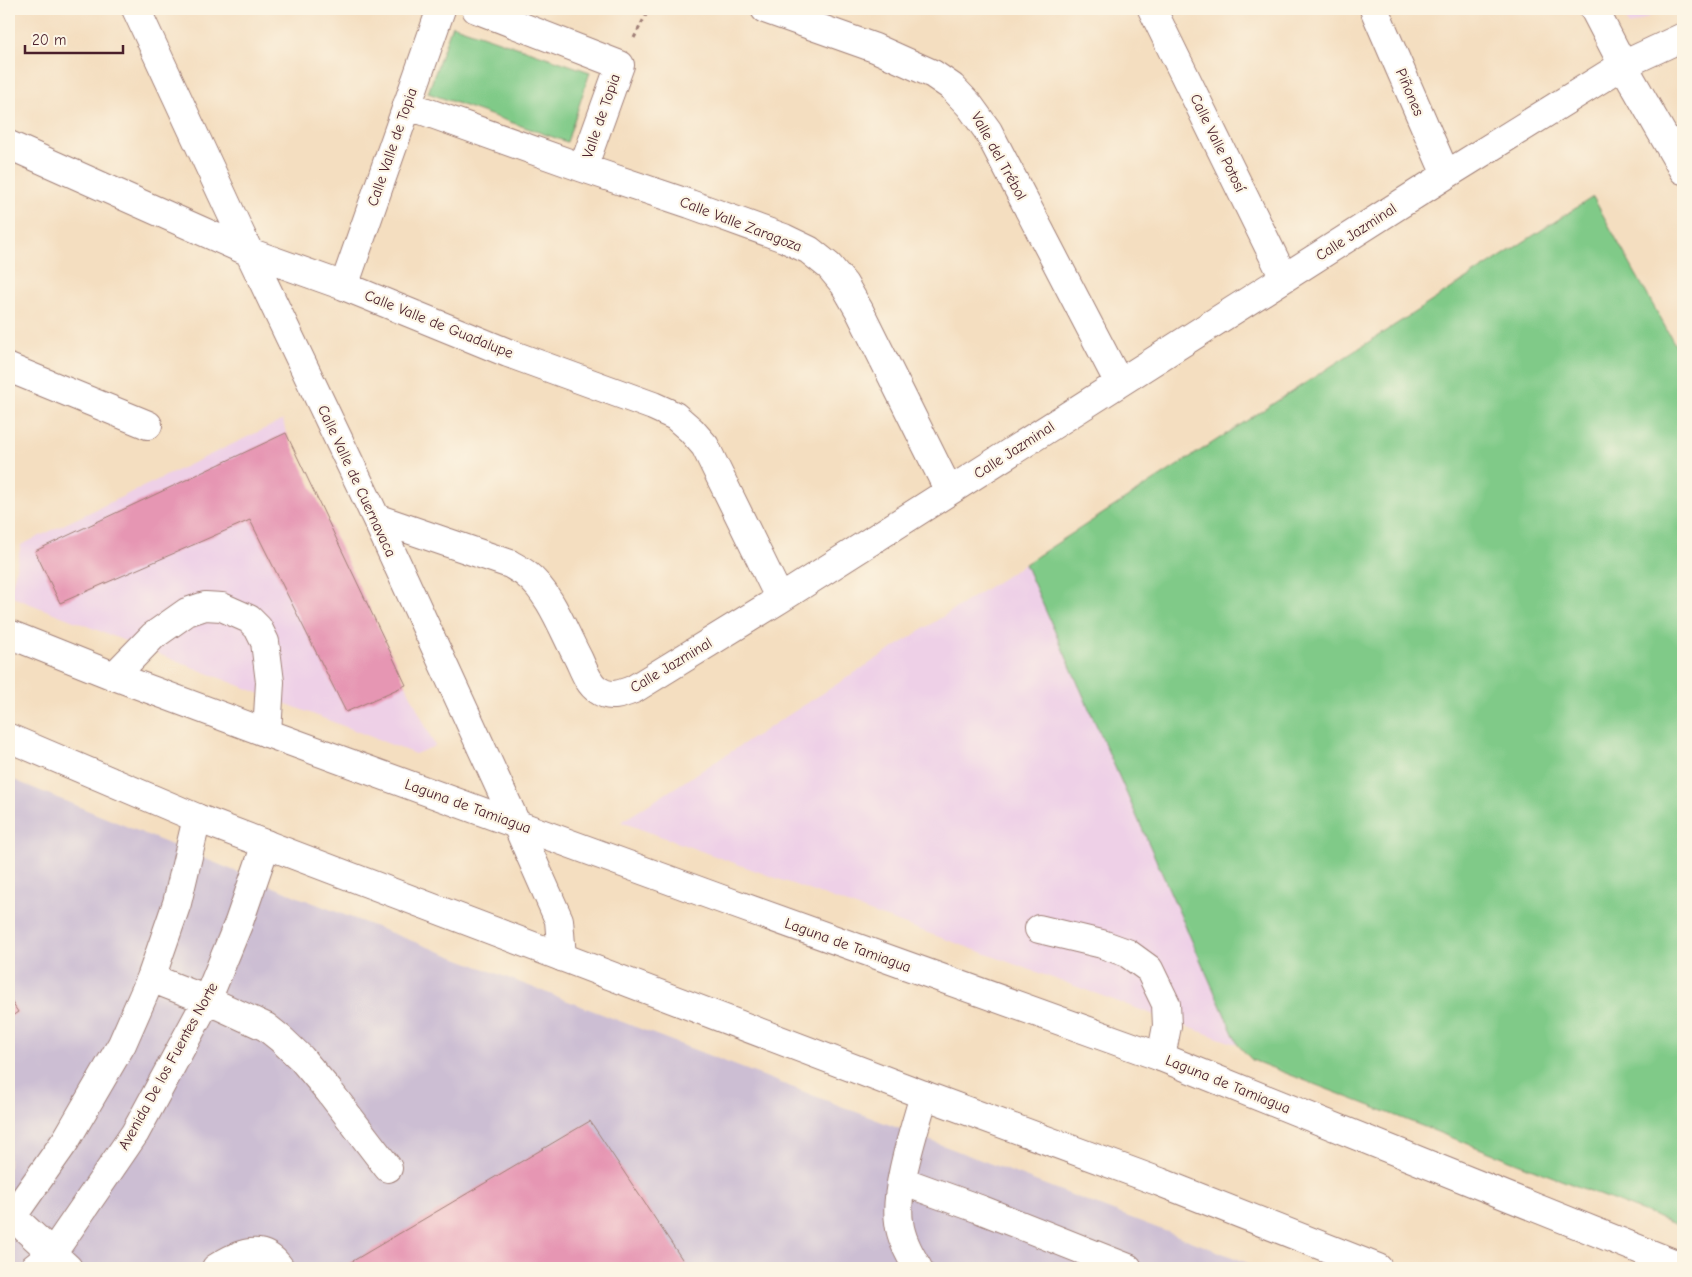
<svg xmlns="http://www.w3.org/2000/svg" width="1692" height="1277" font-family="'Comic Neue',sans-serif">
	<rect width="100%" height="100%" fill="#fcf5e5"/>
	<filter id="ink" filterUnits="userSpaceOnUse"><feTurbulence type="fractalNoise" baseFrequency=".02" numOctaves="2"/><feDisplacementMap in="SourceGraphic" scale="10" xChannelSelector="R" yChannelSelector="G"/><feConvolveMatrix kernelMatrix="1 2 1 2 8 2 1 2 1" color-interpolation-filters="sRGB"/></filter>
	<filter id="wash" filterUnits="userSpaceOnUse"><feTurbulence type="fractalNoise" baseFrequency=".0096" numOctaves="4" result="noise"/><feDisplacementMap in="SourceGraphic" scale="20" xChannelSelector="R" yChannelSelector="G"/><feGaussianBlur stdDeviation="1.12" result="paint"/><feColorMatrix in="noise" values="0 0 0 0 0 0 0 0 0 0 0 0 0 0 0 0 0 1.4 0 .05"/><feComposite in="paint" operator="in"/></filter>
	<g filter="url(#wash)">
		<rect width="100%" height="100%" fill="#f4dec0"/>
		<path fill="#eed0e7" d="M1622,9H1665L1629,26Z
			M283,420L286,433L435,746L415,754L10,596L21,545Z
			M1025,564L1238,1045L621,822Z"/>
		<path fill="#ccbed3" d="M9,778L298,897L1261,1268H9Z"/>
		<path fill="#80ca88" stroke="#65745a" d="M452,25L590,72L567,142L428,93Z
			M1593,197L1683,359V1224L1677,1225L1252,1060L1238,1045L1025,564Z"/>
		<g id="blocks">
			<path fill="#e696b3" d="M286,433L406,685L346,712L250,520L60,603L35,551Z
				M9,998L18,1012L9,1018Z
				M590,1121L688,1268H341Z"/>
		</g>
	</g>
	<g filter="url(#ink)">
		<use href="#blocks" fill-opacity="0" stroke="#9f7e76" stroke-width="1"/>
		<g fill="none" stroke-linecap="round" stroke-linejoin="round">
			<g stroke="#9f7e76" stroke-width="30">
				<path id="minor" d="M136,9L249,252L376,518L516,823L559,920L562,957
					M476,9L620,65L583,168
					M765,9L875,48L933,74L952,87L970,106L988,131L1119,383
					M1152,9L1284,278
					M1374,9L1446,175
					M1594,9L1623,65L1683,170
					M407,105L583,168L690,204L784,238L809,250L829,266L844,284L859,310L949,491
					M9,145L249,252L344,286L508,353L653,406L675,416L691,430L705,446L780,599
					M344,286L441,9
					M9,368L148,425
					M376,518L510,564C515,567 521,570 526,574C550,592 564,632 578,658C583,668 588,684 598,690C610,699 622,694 634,689L780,599L1446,175L1623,65L1683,37
					M114,676L153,636L187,612L205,606L222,607L249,619L258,628L265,642L270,682L267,733
					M1039,929L1102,944L1127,953L1149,969L1166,1004L1167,1026L1161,1057
					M151,978L207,1000L266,1027L281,1039L301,1058L329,1091L388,1168
					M902,1181L982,1210L1128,1268
					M13,1217L68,1268
					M9,1221L66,1140L122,1044L151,978L177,903L197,818
					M34,1268L52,1254L135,1133L207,1000L239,922L266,844
					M216,1268C237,1254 262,1242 280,1268
					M918,1268C909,1254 901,1239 899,1222C894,1189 915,1128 924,1095"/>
			</g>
			<g stroke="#9f7e76" stroke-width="30">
				<path id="major" d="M9,634L114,676L267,733L724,900L1161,1057L1683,1267
					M9,738L197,818L924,1095L1160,1182L1378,1268"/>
			</g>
			<path stroke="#9f7e76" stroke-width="3" stroke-dasharray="4 4" stroke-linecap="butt" d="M634,38L649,9"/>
			<use href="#minor" stroke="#fff" stroke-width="28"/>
			<use href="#major" stroke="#fff" stroke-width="28"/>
		</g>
	</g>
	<g text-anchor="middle" stroke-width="4.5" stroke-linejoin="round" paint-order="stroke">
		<g font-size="15" fill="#4a1f2b" stroke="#fcf5e5">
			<text transform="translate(1410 92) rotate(67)" y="5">Piñones</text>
			<text transform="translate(601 116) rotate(-71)" y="5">Valle de Topia</text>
			<text transform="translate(1218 143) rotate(64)" y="5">Calle Valle Potosí</text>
			<text transform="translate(392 147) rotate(-71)" y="5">Calle Valle de Topia</text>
			<text transform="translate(999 156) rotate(61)" y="5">Valle del Trébol</text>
			<text transform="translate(741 224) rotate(21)" y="5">Calle Valle Zaragoza</text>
			<text transform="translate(1356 232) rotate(-33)" y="5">Calle Jazminal</text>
			<text transform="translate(439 324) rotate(22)" y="5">Calle Valle de Guadalupe</text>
			<text transform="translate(1014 450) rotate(-33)" y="5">Calle Jazminal</text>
			<text transform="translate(357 481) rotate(65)" y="5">Calle Valle de Cuernavaca</text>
			<text transform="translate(671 665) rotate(-31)" y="5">Calle Jazminal</text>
			<text transform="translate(468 806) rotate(20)" y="5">Laguna de Tamiagua</text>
			<text transform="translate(848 945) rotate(20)" y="5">Laguna de Tamiagua</text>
			<text transform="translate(168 1066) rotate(-61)" y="5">Avenida De los Fuentes Norte</text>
			<text transform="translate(1228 1084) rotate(22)" y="5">Laguna de Tamiagua</text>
		</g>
	</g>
	<rect width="1692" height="1277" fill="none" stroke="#fcf5e5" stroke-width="30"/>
	<path d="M25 45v8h98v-8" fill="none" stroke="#4a1f2b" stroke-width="2.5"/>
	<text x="32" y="45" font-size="15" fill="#4a1f2b" stroke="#fcf5e5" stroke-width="4" paint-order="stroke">20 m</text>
</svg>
